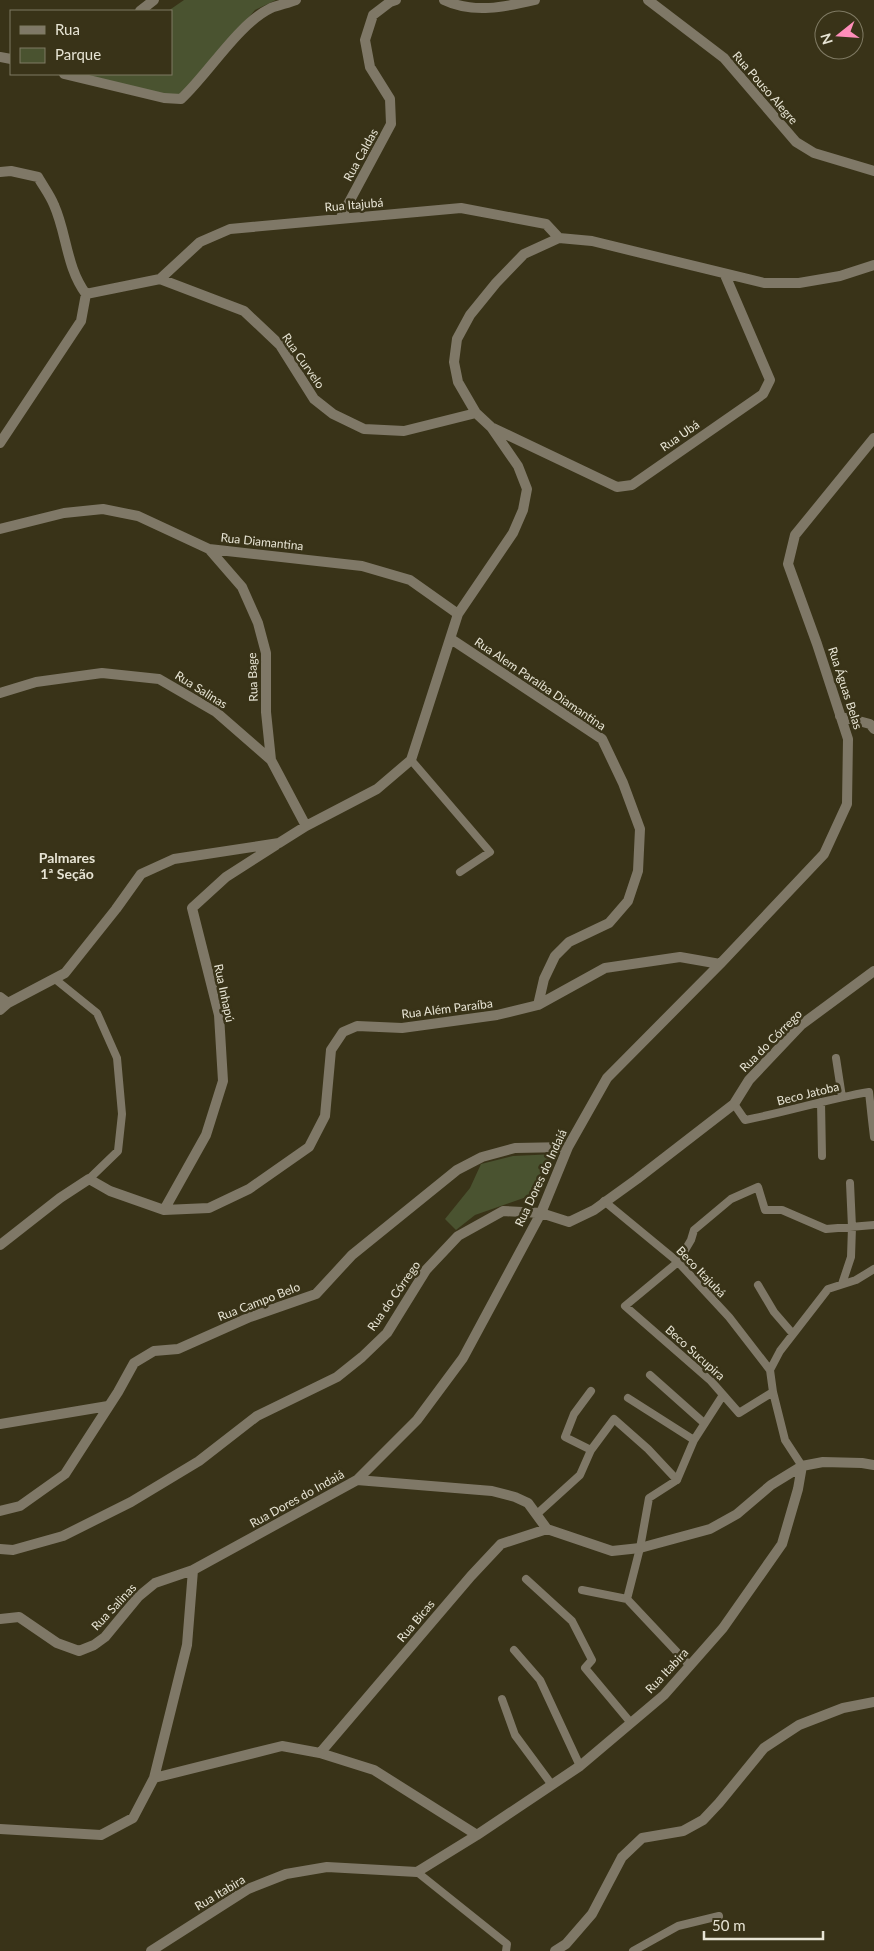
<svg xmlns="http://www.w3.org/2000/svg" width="874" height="1951" font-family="Lato,sans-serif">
	<rect width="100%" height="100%" fill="#393318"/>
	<path fill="#4a5330" d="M184,0H276L255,10L180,97L69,74H171V11H168Z
		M556,1154L535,1194L475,1215L456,1230L445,1219L470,1188L481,1164L513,1156Z"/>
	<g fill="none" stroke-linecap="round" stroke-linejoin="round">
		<path stroke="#7f7867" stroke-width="8" d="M411,760L490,852L460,872
			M55,979L97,1013L117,1058L122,1114L118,1151L89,1179
			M836,1058L842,1097
			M821,1102L822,1156
			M734,1104L745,1120C787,1112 827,1099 869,1092L872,1120
			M874,1120H872L874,1137
			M604,1201L678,1262L729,1317L770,1370
			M842,1284L851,1257L852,1227L850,1183
			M758,1285L774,1312L793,1334
			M650,1375L704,1423
			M591,1391L574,1414L565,1437L591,1450
			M773,1392L739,1413L711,1381L625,1306L678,1262L691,1240L694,1230L731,1199L758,1187L765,1210H782L826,1229L874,1225
			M628,1398L694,1440
			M802,1466L785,1440L773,1392L770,1370L780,1351L828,1289L856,1280L874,1269
			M537,1514L580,1475L591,1450L614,1419L648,1449L677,1480
			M526,1579L572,1621L592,1660L585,1668L631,1723
			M582,1590L627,1599L690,1666
			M627,1599L640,1548L649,1498L677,1480L694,1440L723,1395
			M514,1650L540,1680L580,1766
			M502,1699L515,1735L552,1785
			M417,1872L507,1944L506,1951
			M633,1951L678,1926L719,1916"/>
		<path stroke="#7f7867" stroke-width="10" d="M444,0C473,14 505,7 535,0
			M648,0L724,58L796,142L814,153L874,171
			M64,74L164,98L181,99C209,73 238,24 271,8C279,5 288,3 296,0
			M0,172L11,171L38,177C43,186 50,195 54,205C67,234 66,267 86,294L81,321L0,443
			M340,219L391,124L390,99L370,67L365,40L373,15L390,2L396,0
			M160,279L200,242L230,229L461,208L546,224L559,238
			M86,294L160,279L244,311L280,345L314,399L333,414L364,429L404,431L476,413
			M493,428L617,487L632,485L763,394L770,380L725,275
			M0,529L64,513L103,509L138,516L209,549L362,566L410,580L458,614
			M209,549L242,587L258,623L266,653V712L271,760
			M451,639L602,739L623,783L640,829L638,871L628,901L609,923L569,942L555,956L544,979L538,1005
			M0,693L36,682L102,673L159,679L216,712L271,760L306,826
			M840,716L870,724L874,729
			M0,997L8,1003
			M0,1010L8,1003L65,973L116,909L141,874L174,859L279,843L306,826L377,789L411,760L458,614L513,533L523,510L527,489L518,466L491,427L476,413L458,382L454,362L457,339L470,315L496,283L524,254L559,238L592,241L764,283H799L840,276L874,265
			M164,1210L206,1135L223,1081L219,1015L192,908L226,877L276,845
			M0,1245L60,1198L89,1179L110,1191L164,1210L209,1208L249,1189L309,1147L325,1116L331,1050L343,1032L357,1026L402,1028L497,1015L538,1005L605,968L680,957L720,964
			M0,1424L108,1406
			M357,1480L492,1491L515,1497L528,1503L547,1529
			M0,1511L20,1506L65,1474L118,1392L134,1363L154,1351L178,1349L250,1317L316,1294L352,1255L457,1170L482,1157L515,1148L568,1147
			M0,1549L13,1550L63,1536L131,1502L199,1461L257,1416L337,1377L362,1357L387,1333L426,1270L458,1236L503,1211L541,1213L569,1222L594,1210L637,1179L734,1104L749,1080L801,1025L874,971
			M0,1619L19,1617L57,1643L79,1651L94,1645L105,1637L138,1597L155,1583L193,1570
			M320,1753L471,1576L501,1544L547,1529L612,1551L640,1548L710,1529L737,1514L771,1485L802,1466L823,1462L862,1463L874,1465
			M154,1778L282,1746L320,1753L374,1770L477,1835
			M0,1829L101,1835L133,1818L154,1778L187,1645L193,1570L357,1480L417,1420L463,1358L541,1213L568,1147L607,1078L720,964L824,854L847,804L848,739L817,644L788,564L795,535L874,438
			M151,1951L248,1889L286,1874L327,1867L417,1872L477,1835L580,1766L664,1695L723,1628L782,1544L798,1489L802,1466"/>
		<path stroke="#7f7867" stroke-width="10" d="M140,11L154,0
			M0,57L11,59
			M555,1951L566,1944L592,1914L622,1857L642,1838L683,1831L703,1820L719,1803L764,1748L799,1725L843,1708L874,1702"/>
	</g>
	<g text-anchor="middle" stroke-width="5" stroke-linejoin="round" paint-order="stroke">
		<g font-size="12" fill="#e7e4d4" stroke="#393318">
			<text transform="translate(765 88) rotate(49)" y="4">Rua Pouso Alegre</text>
			<text transform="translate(361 155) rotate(-61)" y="4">Rua Caldas</text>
			<text transform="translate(354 205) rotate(-5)" y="4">Rua Itajubá</text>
			<text transform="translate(303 361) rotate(55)" y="4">Rua Curvelo</text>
			<text transform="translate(680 436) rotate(-35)" y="4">Rua Ubá</text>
			<text transform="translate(262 542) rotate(6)" y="4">Rua Diamantina</text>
			<text transform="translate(253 677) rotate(-92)" y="4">Rua Bage</text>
			<text transform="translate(540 684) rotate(34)" y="4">Rua Alem Paraíba Diamantina</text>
			<text transform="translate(845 688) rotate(72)" y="4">Rua Águas Belas</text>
			<text transform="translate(201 690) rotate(32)" y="4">Rua Salinas</text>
			<text transform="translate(224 993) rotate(78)" y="4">Rua Inhapú</text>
			<text transform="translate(447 1009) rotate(-7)" y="4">Rua Além Paraíba</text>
			<text transform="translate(771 1041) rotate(-45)" y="4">Rua do Córrego</text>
			<text transform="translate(808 1094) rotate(-14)" y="4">Beco Jatoba</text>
			<text transform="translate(541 1178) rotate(-65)" y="4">Rua Dores do Indaiá</text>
			<text transform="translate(701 1272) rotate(46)" y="4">Beco Itajubá</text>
			<text transform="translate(394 1296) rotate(-55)" y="4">Rua do Córrego</text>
			<text transform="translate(259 1302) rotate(-21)" y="4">Rua Campo Belo</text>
			<text transform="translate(695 1353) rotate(42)" y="4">Beco Sucupira</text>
			<text transform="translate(297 1499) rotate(-29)" y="4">Rua Dores do Indaiá</text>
			<text transform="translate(114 1607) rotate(-47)" y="4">Rua Salinas</text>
			<text transform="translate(416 1621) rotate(-50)" y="4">Rua Bicas</text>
			<text transform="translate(667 1671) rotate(-47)" y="4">Rua Itabira</text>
			<text transform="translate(220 1893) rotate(-31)" y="4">Rua Itabira</text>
		</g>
		<g font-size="14" font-weight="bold" fill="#e7e4d4" stroke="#393318">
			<text x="67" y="863">Palmares<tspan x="67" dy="16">1ª Seção</tspan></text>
		</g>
	</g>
	<rect x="10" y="10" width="162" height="65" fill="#393318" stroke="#7f7a63"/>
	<rect x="20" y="26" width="25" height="8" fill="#7f7867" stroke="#7f7a63"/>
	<text x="55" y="35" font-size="15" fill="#e7e4d4">Rua</text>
	<rect x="20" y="48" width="25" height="15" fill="#4a5330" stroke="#7f7a63"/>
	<text x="55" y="60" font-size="15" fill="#e7e4d4">Parque</text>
	<g transform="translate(839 35) rotate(253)"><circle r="24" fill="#393318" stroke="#7f7a63"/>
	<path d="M0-4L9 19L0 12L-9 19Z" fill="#ff8eba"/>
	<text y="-8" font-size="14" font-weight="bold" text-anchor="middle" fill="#e7e4d4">N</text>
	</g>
	<path d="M704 1931v8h119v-8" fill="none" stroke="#e7e4d4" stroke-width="2.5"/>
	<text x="712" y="1931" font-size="15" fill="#e7e4d4" stroke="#393318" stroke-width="4" paint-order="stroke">50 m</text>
</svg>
